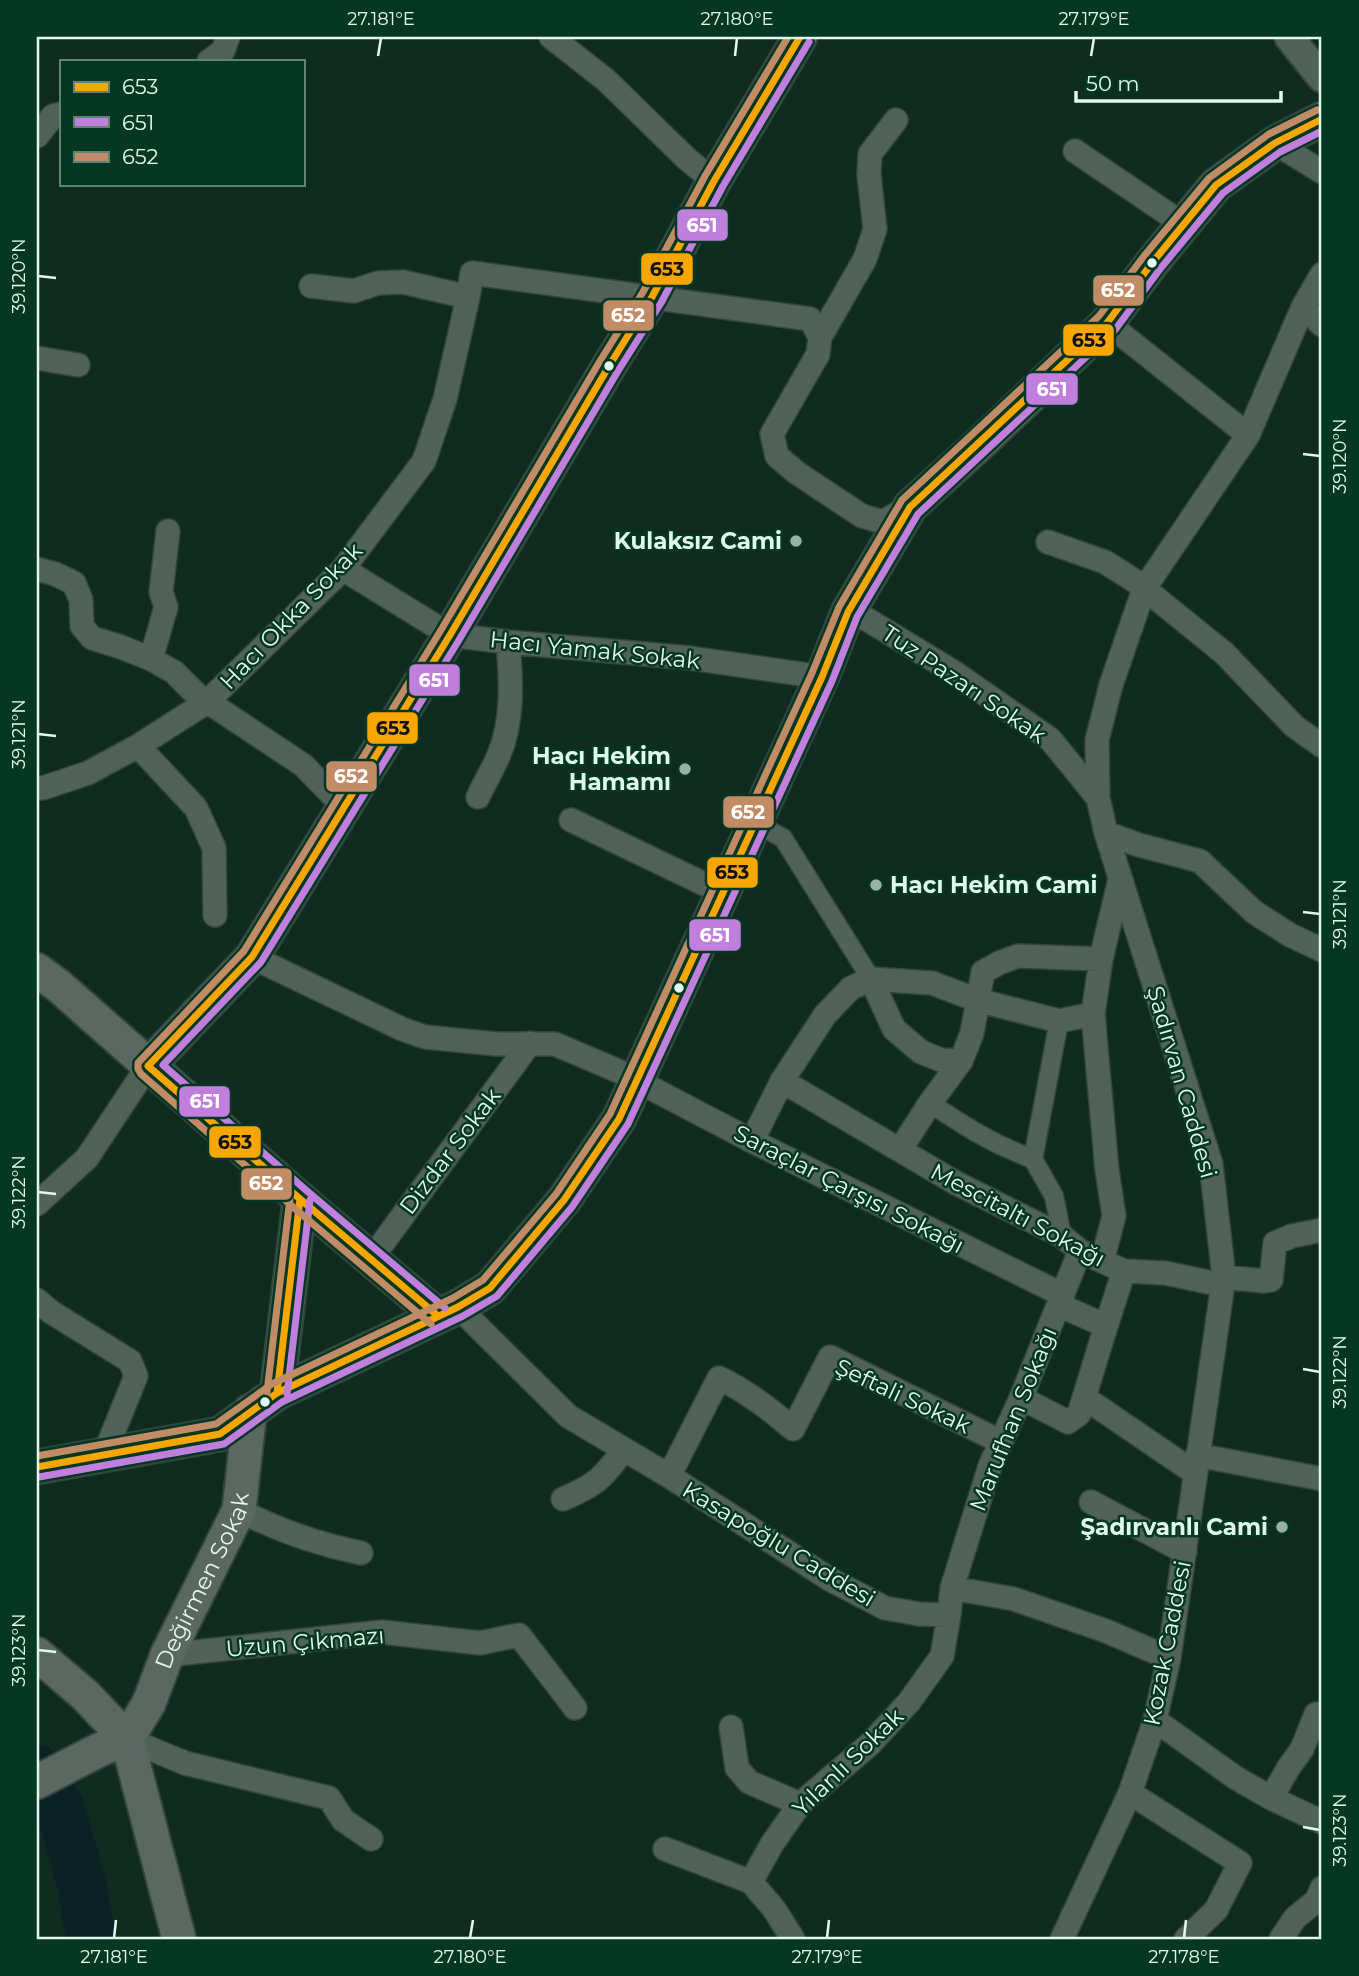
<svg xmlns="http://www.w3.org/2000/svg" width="1359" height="1976" font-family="Montserrat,sans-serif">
	<rect width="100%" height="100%" fill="#102c21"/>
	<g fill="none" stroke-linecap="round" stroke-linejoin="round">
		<path stroke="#0c2126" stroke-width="49" d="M37,1769L60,1809L81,1881L91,1939"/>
		<g stroke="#32463d" stroke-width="21">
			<path id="pedestrian" d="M755,823L783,838L871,979
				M1059,1021L1033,1159L1054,1196L1062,1236
				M930,1103C966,1127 992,1144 1033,1159"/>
		</g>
		<g stroke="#32463d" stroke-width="26">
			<path id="minor" d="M551,37L606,80L687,159L714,181
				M209,61L223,51L228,37
				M37,136L53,116L61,114
				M1275,143L1322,172
				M1075,151L1183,224
				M311,286L354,291L378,283L403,282L468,297
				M1303,307L1322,325
				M1107,323L1248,435
				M820,337L865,259L875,229L869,175L870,154L896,120
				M37,358L78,365
				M1048,542L1105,562L1135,581L1224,653L1294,726L1322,746
				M37,569L55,574L74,583L81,600L82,626L92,638L121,647L151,659L174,672L196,694L303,765L344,807
				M343,569L450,635L508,642L690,658L822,677
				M848,612L868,620L952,671L1050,739L1098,798
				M151,659L166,607L161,592L168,531
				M138,746L196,808L214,848L215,915
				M37,788H43L88,773L138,746L207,702L343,569L424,461L445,399L468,297L472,273L810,319L820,337L818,354L772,434L777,456L797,473L862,516L883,522L907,508
				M478,797C484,784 492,771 498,757C514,721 511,680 508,642
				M571,820L723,893
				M1106,833L1139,845L1200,861L1254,912L1290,935L1322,950
				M252,957L402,1029L425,1037L496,1044H555L637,1079L649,1087L752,1141L1063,1295
				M871,979L894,1029L921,1052L941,1060L961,1061
				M782,1081L956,1183L1062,1236L1080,1251L1124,1271L1165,1273L1222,1285
				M752,1141L782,1081L825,1015L851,988L871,979L932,983L977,1000L1059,1021L1093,1014
				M900,1150L930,1103L961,1061L972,1033L983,972L999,963L1018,956L1101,959
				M37,1204L87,1158L148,1066
				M371,1259L530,1043
				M1102,1261L1114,1216L1107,1170L1093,1014L1101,959L1120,879
				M1224,1277L1264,1281L1271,1280L1275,1243L1292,1236L1322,1230
				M37,1300L51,1312L130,1361L136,1376L104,1455
				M458,1307L568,1416L669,1476L831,1580L885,1608L919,1614L949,1615L952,1588L1014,1599L1106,1631L1169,1658
				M1106,1326L1124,1271
				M1021,1398L1068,1422L1079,1414L1106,1326L1059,1305
				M1085,1398L1195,1473
				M1197,1455L1322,1479
				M669,1476L719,1378C747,1391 770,1409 793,1429L830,1357L1001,1442
				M563,1499C596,1485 603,1478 624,1449
				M1091,1502L1185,1552
				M239,1510C279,1531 317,1544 361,1553
				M952,1588L990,1466L1021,1398L1080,1251
				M167,1655L382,1632L480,1643L519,1635L575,1708
				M1155,1720L1236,1778L1271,1798L1322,1822
				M731,1727L737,1768L749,1782L800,1804
				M127,1739L185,1763L329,1798L343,1820L371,1839
				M1130,1793L1240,1863L1216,1910L1186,1939
				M1271,1798L1289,1767L1302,1749L1316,1714
				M665,1849L751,1882
				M793,1939L774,1909L751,1882L772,1844L800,1804L870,1744L909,1702L942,1656L949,1615
				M1062,1939L1130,1793L1155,1720L1169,1658L1224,1277L1211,1164L1106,833L1098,798L1097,740L1111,685L1144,589L1248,435L1303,307L1322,274
				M1281,1939L1295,1918L1317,1900L1322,1888"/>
		</g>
		<g stroke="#32463d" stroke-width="32">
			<path id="tertiary" d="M1289,37L1322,78"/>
		</g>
		<g stroke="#32463d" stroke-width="37">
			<g id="secondary">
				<path d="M37,970L60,987L300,1199L438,1316"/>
				<path d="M148,1066L252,957L450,635L609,366L652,297L714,181L800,37"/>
				<path d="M277,1393L300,1199"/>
				<path d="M37,1467L220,1434L277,1393L458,1307L490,1288L564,1200L619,1119L822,677L848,612L910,507L988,436L1107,323L1152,263L1216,185L1275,143L1322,119"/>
				<path d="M37,1654L85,1695L127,1739L179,1939"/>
				<path id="s1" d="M37,1782L99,1750L127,1739L149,1703L167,1655L239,1510L250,1411"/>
			</g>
		</g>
		<use href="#pedestrian" stroke="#506259" stroke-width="18"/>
		<use href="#minor" stroke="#506259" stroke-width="23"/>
		<use href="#tertiary" stroke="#506259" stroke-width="28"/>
		<use href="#secondary" stroke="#5b6862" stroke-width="33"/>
		<g stroke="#053724" stroke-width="12">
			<path id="bus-1" d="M438,1316L300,1199L148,1066L252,957L450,635L609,366L652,297L714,181L800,37
				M277,1393L300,1199
				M37,1467L220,1434L277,1393L458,1307L490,1288L564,1200L619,1119L822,677L848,612L910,507L1107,323L1152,263L1216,185L1275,143L1322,119"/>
		</g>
		<g stroke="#053724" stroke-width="12">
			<path id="bus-2" d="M445,1308L307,1191L163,1065L261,962L459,640L618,371L661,303L723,186L809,42
				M287,1394L310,1200
				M39,1477L224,1444L282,1402L463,1316L497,1296L572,1207L628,1124L832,681L857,617L918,514L1115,330L1160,269L1223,193L1280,152L1322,131"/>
		</g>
		<g stroke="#053724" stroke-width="12">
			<path id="bus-3" d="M431,1324L293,1207L141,1074L138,1069V1063L244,951L441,630L600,361L643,292L705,176L788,37
				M267,1392L290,1198
				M37,1456L216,1424L272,1384L453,1298L483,1280L556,1194L610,1114L812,673L839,607L902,500L1099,316L1144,256L1209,178L1269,134L1317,110"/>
		</g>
		<use href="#bus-1" stroke="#f7a600" stroke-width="7"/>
		<use href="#bus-2" stroke="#c07fdc" stroke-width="7"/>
		<use href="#bus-3" stroke="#c18c65" stroke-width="7"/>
	</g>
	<path fill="none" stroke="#e1f9ec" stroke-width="2.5" d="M378,56L381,38M735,56L737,38M1091,56L1094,38M38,276L56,278M1303,454L1320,456M38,734L56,736M1303,912L1320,914M38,1192L56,1194M1303,1369L1320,1372M38,1650L56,1652M1303,1827L1320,1830M114,1938L116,1920M470,1938L473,1920M827,1938L829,1920M1184,1938L1186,1920"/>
	<g fill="#e1f9ec" stroke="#053724" stroke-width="2.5">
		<circle cx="1152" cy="263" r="6"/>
		<circle cx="609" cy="366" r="6"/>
		<circle cx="679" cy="988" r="6"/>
		<circle cx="265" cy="1402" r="6"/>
	</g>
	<g fill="#98b1a5" stroke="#053724" stroke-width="2.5">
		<circle cx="796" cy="541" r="7"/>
		<circle cx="685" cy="769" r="7"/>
		<circle cx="876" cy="885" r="7"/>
		<circle cx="1282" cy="1527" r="7"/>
	</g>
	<g text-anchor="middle" stroke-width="5" stroke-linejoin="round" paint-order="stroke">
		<g font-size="23" font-weight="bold" fill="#e1f9ec" stroke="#053724" text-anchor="end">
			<text x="782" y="549">Kulaksız Cami</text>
			<text x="671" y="764">Hacı Hekim<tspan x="671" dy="26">Hamamı</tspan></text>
			<text x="890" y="893" text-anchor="start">Hacı Hekim Cami</text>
			<text x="1268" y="1535">Şadırvanlı Cami</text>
		</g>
		<g font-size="23" fill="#e1f9ec" stroke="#053724">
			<text transform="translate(291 616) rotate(-46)" y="8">Hacı Okka Sokak</text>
			<text transform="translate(595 650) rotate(6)" y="8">Hacı Yamak Sokak</text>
			<text transform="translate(964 684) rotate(34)" y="8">Tuz Pazarı Sokak</text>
			<text transform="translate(1182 1082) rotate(74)" y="8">Şadırvan Caddesi</text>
			<text transform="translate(450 1151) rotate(-53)" y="8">Dizdar Sokak</text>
			<text transform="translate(849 1189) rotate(27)" y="8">Saraçlar Çarşısı Sokağı</text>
			<text transform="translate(1018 1215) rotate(28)" y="8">Mescitaltı Sokağı</text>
			<text transform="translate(903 1396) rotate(25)" y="8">Şeftali Sokak</text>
			<text transform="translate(1013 1419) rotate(-68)" y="8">Marufhan Sokağı</text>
			<text transform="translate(779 1544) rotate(31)" y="8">Kasapoğlu Caddesi</text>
			<text dy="8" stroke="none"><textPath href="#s1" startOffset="276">Değirmen Sokak</textPath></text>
			<text transform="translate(305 1642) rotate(-5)" y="8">Uzun Çıkmazı</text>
			<text transform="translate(1167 1643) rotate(-79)" y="8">Kozak Caddesi</text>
			<text transform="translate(848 1762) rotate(-44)" y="8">Yılanlı Sokak</text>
		</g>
	</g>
	<g stroke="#053724" stroke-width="2.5">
		<rect x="676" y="208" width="53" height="34" rx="7" fill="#c07fdc"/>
		<rect x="640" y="252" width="54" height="34" rx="7" fill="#f7a600"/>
		<rect x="1092" y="274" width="53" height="33" rx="7" fill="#c18c65"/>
		<rect x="602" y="299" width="53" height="33" rx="7" fill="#c18c65"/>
		<rect x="1062" y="323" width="53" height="34" rx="7" fill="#f7a600"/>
		<rect x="1025" y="372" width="54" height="34" rx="7" fill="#c07fdc"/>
		<rect x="408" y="663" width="53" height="34" rx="7" fill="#c07fdc"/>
		<rect x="366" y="711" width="53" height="34" rx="7" fill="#f7a600"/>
		<rect x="325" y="760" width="53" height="33" rx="7" fill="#c18c65"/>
		<rect x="722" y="795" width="53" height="34" rx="7" fill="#c18c65"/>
		<rect x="706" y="856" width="53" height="33" rx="7" fill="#f7a600"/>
		<rect x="688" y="918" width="54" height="34" rx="7" fill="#c07fdc"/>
		<rect x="178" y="1085" width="53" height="33" rx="7" fill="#c07fdc"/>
		<rect x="208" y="1125" width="54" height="34" rx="7" fill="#f7a600"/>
		<rect x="240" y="1167" width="53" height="34" rx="7" fill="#c18c65"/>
	</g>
	<g font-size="19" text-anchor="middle" font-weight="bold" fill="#fff">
		<text x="702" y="232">651</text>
		<text x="1118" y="297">652</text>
		<text x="628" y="322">652</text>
		<text x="1052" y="396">651</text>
		<text x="434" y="687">651</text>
		<text x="351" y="783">652</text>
		<text x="748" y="819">652</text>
		<text x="715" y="942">651</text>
		<text x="205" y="1108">651</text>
		<text x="266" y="1190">652</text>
	</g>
	<g font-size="19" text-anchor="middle" font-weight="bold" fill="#111">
		<text x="667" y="276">653</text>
		<text x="1089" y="347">653</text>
		<text x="393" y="735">653</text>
		<text x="732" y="879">653</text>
		<text x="235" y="1149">653</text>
	</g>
	<rect width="1359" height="1976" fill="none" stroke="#053724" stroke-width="77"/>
	<rect x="60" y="60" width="245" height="126" fill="#053724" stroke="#5d8574" stroke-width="2"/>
	<rect x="74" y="82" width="35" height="10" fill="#f7a600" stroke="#5d8574" stroke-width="2"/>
	<text x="122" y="94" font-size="21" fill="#e1f9ec">653</text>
	<rect x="74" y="117" width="35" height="10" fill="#c07fdc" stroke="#5d8574" stroke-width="2"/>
	<text x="122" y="130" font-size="21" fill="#e1f9ec">651</text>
	<rect x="74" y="152" width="35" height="10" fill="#c18c65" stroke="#5d8574" stroke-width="2"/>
	<text x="122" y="164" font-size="21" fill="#e1f9ec">652</text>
	<path d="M1076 91v10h205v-10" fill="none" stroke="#e1f9ec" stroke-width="3.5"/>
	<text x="1086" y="91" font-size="21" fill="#e1f9ec" stroke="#053724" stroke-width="5" paint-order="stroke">50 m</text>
	<rect x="38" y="38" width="1282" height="1900" fill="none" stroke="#e1f9ec" stroke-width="2.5"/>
	<g font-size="18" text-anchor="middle" fill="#e1f9ec">
		<text x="381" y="25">27.181°E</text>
		<text x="737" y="25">27.180°E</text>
		<text x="1094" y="25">27.179°E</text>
		<text transform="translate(19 276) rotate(-90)" y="6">39.120°N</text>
		<text transform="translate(1340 456) rotate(-90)" y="6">39.120°N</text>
		<text transform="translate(19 734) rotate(-90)" y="6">39.121°N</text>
		<text transform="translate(1340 914) rotate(-90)" y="6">39.121°N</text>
		<text transform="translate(19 1192) rotate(-90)" y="6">39.122°N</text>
		<text transform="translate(1340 1372) rotate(-90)" y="6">39.122°N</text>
		<text transform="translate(19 1650) rotate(-90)" y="6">39.123°N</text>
		<text transform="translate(1340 1830) rotate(-90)" y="6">39.123°N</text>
		<text x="114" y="1963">27.181°E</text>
		<text x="470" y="1963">27.180°E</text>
		<text x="827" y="1963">27.179°E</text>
		<text x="1184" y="1963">27.178°E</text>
	</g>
</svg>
